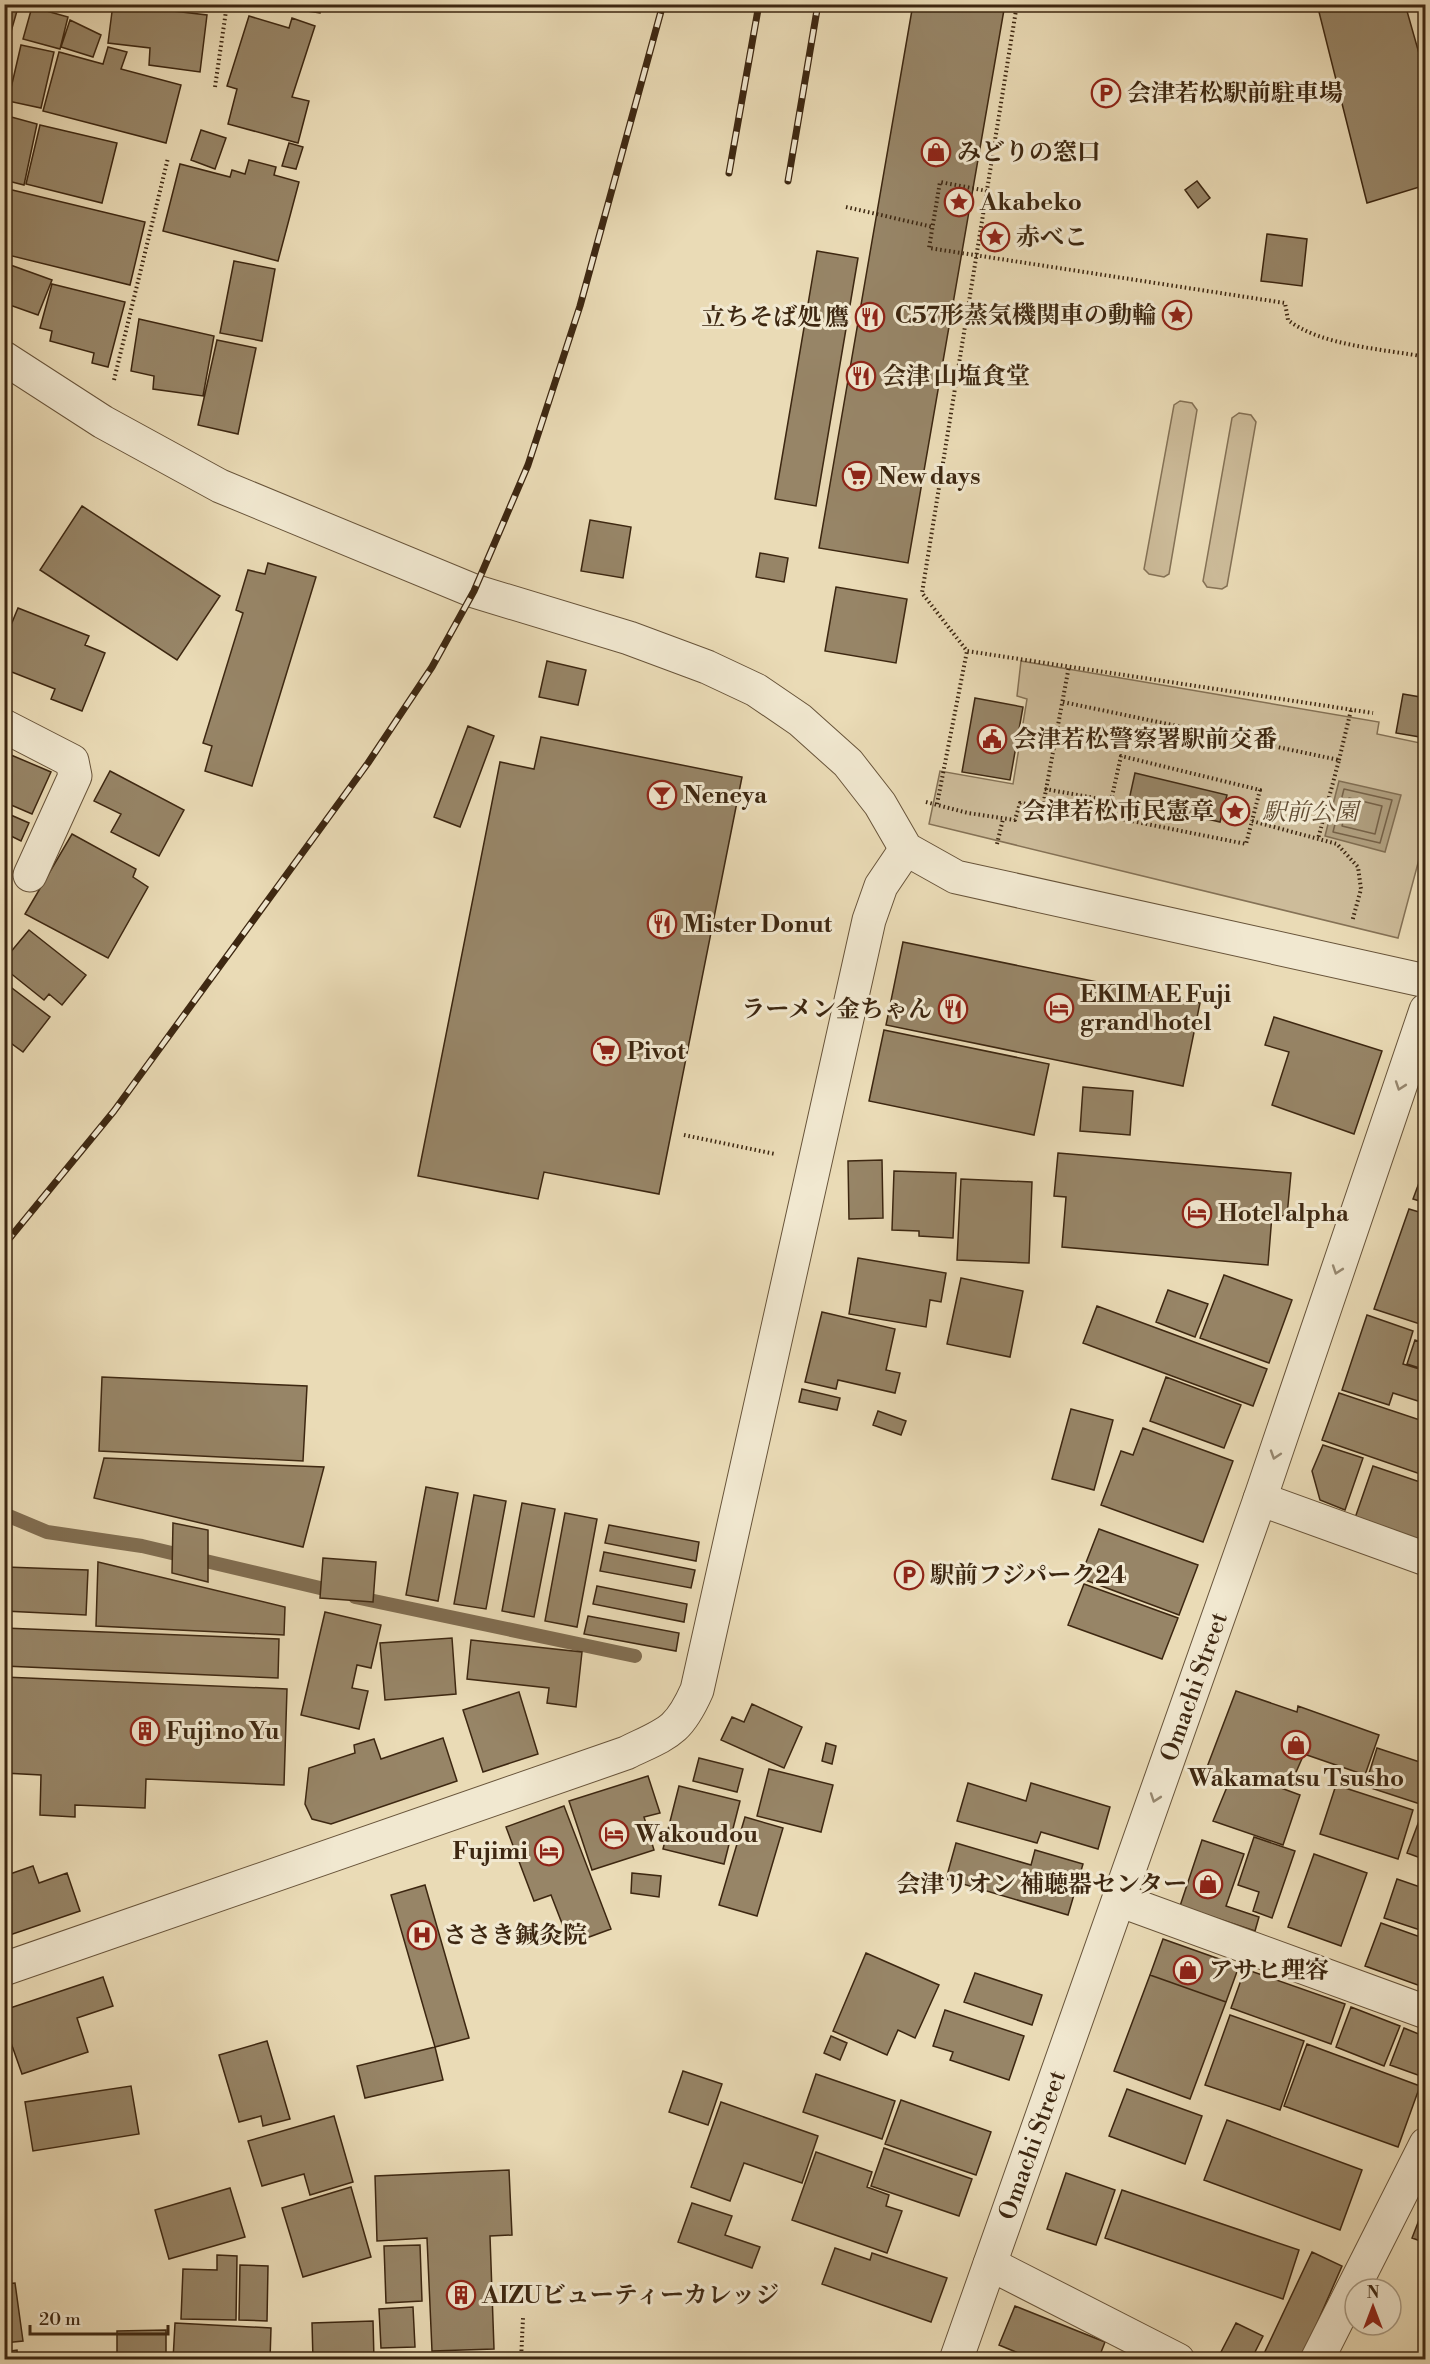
<svg xmlns="http://www.w3.org/2000/svg" width="1430" height="2364" font-family="'Libre Bodoni','Noto Serif JP',serif">
	<rect width="100%" height="100%" fill="#eadbb6"/>
	<filter id="stains"><feTurbulence type="fractalNoise" baseFrequency=".00333" numOctaves="4"/><feColorMatrix values="0 0 0 0 .2 0 0 0 0 .09 0 0 0 0 .02 0 0 0 .5 -.17"/></filter>
	<radialGradient id="worn" r=".72"><stop offset=".6" stop-color="#630" stop-opacity="0"/><stop offset="1" stop-color="#630" stop-opacity=".3"/></radialGradient>
	<path fill="#cdbc9a" stroke="#857256" stroke-width="1.5" d="M1180,401L1192,403L1197,410L1169,574L1164,577L1149,574L1144,569L1174,405Z
		M1239,413L1251,415L1256,422L1227,586L1222,589L1207,587L1203,581L1232,418Z
		M1021,661L1379,722L1377,734L1425,744V837L1398,938L929,824L940,771L1013,784L1027,699L1017,696Z"/>
	<path fill="#af9e7e" stroke="#816e52" stroke-width="1.5" d="M1339,781L1401,795L1385,852L1325,836Z"/>
	<g fill="none" stroke-linecap="round" stroke-linejoin="round">
		<path stroke="#766248" stroke-width="1.5" d="M1344,789L1392,800L1380,843L1333,832Z
			M1349,798L1382,806L1375,834L1342,826Z"/>
		<path stroke="#816e52" stroke-width="14" d="M4,1514L47,1532L142,1546L337,1592
			M355,1597L635,1656"/>
	</g>
	<path fill="#978567" stroke="#3d2711" stroke-width="1.5" d="M4,4H19L6,49H4Z
		M113,4L207,15L200,72L149,65L150,48L108,43Z
		M259,4H321L320,13Z
		M913,4H1005L908,563L819,548Z
		M1317,4H1405L1426,78V185L1367,203Z
		M32,7L68,17L60,49L23,39Z
		M249,16L289,28L292,18L315,26L292,97L309,101L298,143L228,124L237,89L227,86Z
		M70,20L101,35L93,57L61,47Z
		M21,45L54,52L41,108L8,101Z
		M108,47L127,52L121,69L181,85L166,143L43,111L59,52L103,64Z
		M4,115L37,124L24,185L4,180Z
		M40,125L117,143L102,203L26,184Z
		M201,130L226,138L215,169L191,160Z
		M289,143L303,147L296,169L282,166Z
		M249,160L276,167L274,175L299,182L278,261L163,231L180,164L230,177L232,170L245,174Z
		M1197,181L1210,198L1198,208L1185,190Z
		M4,188L145,222L130,285L4,254Z
		M1267,234L1307,239L1302,286L1261,281Z
		M817,251L858,258L816,506L775,499Z
		M234,261L275,269L262,341L220,333Z
		M5,263L52,280L38,315L4,303Z
		M52,284L125,302L108,367L92,363L94,353L50,341L52,331L40,328Z
		M139,319L214,336L203,396L153,389L154,376L131,371Z
		M217,340L256,348L238,434L198,425Z
		M82,506L220,596L177,660L40,570Z
		M590,520L631,527L623,578L581,571Z
		M760,553L788,558L784,582L756,577Z
		M268,563L316,577L252,786L205,771L212,746L203,743L243,613L236,610L248,570L265,574Z
		M836,587L907,599L896,663L825,651Z
		M18,608L89,636L85,645L105,653L82,711L51,699L55,689L4,669V642Z
		M547,661L586,670L578,705L539,697Z
		M1403,694L1426,698V738L1396,733Z
		M975,698L1023,707L1010,780L962,772Z
		M468,726L494,736L460,827L434,817Z
		M541,737L742,777L659,1194L544,1172L538,1199L418,1176L500,762L534,769Z
		M4,752L51,772L32,814L4,802Z
		M110,771L184,810L159,856L111,832L121,814L94,801Z
		M1135,773L1227,795L1220,822L1129,800Z
		M4,812L29,823L21,841L9,835L4,844Z
		M72,834L136,869L133,877L148,887L108,958L25,914Z
		M29,930L86,975L62,1005L49,994L44,1000L4,968V960Z
		M903,942L1200,1003L1183,1086L886,1025Z
		M4,982L50,1017L23,1052L4,1038Z
		M1274,1017L1382,1051L1354,1134L1272,1105L1289,1052L1265,1045Z
		M884,1030L1049,1064L1034,1135L869,1101Z
		M1083,1087L1133,1091L1130,1135L1080,1131Z
		M1058,1153L1291,1173L1287,1216L1272,1215L1268,1265L1062,1247L1066,1197L1054,1196Z
		M882,1160L883,1218L849,1219L848,1161Z
		M1426,1164V1203L1413,1199Z
		M894,1171L956,1173L953,1238L919,1236V1231L892,1230Z
		M961,1179L1032,1182L1029,1263L957,1260Z
		M1409,1209L1426,1214V1326L1374,1309Z
		M858,1258L946,1273L941,1302L930,1300L926,1327L849,1314Z
		M1224,1275L1292,1300L1269,1363L1200,1338Z
		M961,1278L1023,1291L1010,1357L947,1344Z
		M1168,1290L1208,1304L1195,1337L1156,1322Z
		M1097,1306L1267,1369L1253,1406L1083,1343Z
		M822,1312L895,1329L886,1370L900,1373L895,1393L838,1380L836,1389L805,1382Z
		M1367,1315L1413,1331L1403,1364L1426,1371L1424,1403L1393,1393L1389,1405L1342,1390Z
		M1415,1340L1426,1344V1370L1407,1364Z
		M102,1377L307,1386L303,1461L99,1451Z
		M1166,1377L1241,1405L1224,1448L1150,1421Z
		M802,1389L840,1398L837,1410L799,1402Z
		M1339,1393L1426,1422V1476L1322,1440Z
		M1071,1409L1113,1420L1094,1490L1052,1479Z
		M878,1411L906,1421L901,1435L873,1425Z
		M1143,1428L1233,1461L1203,1542L1101,1505L1121,1451L1133,1455Z
		M1323,1445L1363,1458L1345,1510L1320,1500L1312,1471Z
		M104,1458L324,1467L303,1547L94,1498Z
		M1373,1466L1426,1484V1542L1355,1518Z
		M426,1487L458,1493L438,1601L406,1595Z
		M474,1495L506,1501L486,1609L454,1604Z
		M522,1503L555,1509L534,1617L502,1611Z
		M565,1513L597,1519L577,1627L545,1621Z
		M173,1523L208,1530V1582L172,1573Z
		M609,1525L699,1542L696,1561L605,1543Z
		M1099,1529L1198,1565L1179,1615L1080,1578Z
		M604,1552L695,1570L691,1588L600,1571Z
		M323,1558L376,1562L373,1602L320,1598Z
		M98,1562L285,1607L284,1635L96,1626Z
		M6,1567L88,1570L86,1615L4,1611Z
		M1084,1584L1178,1618L1162,1659L1068,1625Z
		M597,1586L687,1604L684,1622L593,1604Z
		M325,1612L381,1625L371,1668L357,1665L352,1688L368,1691L359,1729L301,1715Z
		M588,1616L679,1633L676,1651L584,1634Z
		M4,1628L279,1639L278,1678L4,1666Z
		M452,1638L456,1694L385,1700L380,1643Z
		M471,1640L582,1652L576,1707L547,1703L549,1688L467,1679Z
		M4,1677L287,1689L284,1785L146,1779L145,1808L75,1805V1817L40,1815L41,1775L4,1773Z
		M1236,1691L1297,1712L1298,1706L1379,1735L1365,1775L1304,1754L1293,1779L1227,1782L1204,1775Z
		M519,1692L538,1754L483,1772L463,1710Z
		M752,1704L802,1727L784,1768L721,1740L732,1717L744,1722Z
		M443,1738L457,1781L331,1824L312,1819L305,1804L309,1768L355,1753L354,1745L374,1739L381,1759Z
		M826,1743L836,1746L832,1764L822,1761Z
		M1377,1748L1426,1764L1423,1805L1365,1786Z
		M699,1758L743,1769L737,1792L693,1781Z
		M769,1769L833,1785L821,1832L757,1816Z
		M648,1776L660,1813L644,1817L654,1850L592,1870L569,1801Z
		M968,1783L1026,1801L1031,1783L1110,1807L1098,1849L1041,1832L1037,1843L957,1821Z
		M1273,1785L1300,1795L1283,1845L1213,1821L1227,1787Z
		M1336,1785L1413,1810L1398,1859L1320,1834Z
		M679,1786L740,1801L724,1864L663,1849Z
		M564,1806L611,1929L570,1944L551,1895L534,1901L506,1827Z
		M745,1817L783,1828L757,1916L719,1905Z
		M1419,1821L1426,1824V1860L1407,1853Z
		M1254,1837L1295,1851L1272,1918L1253,1911L1259,1892L1238,1885Z
		M1202,1840L1244,1854L1226,1906L1259,1917L1255,1931L1180,1906Z
		M956,1843L1031,1865L1035,1850L1083,1864L1068,1915L946,1879Z
		M1314,1854L1367,1873L1341,1946L1288,1927Z
		M33,1866L39,1883L67,1873L80,1911L4,1937V1876Z
		M632,1873L661,1876L659,1897L631,1893Z
		M1397,1879L1426,1889V1932L1384,1918Z
		M425,1885L469,2038L435,2047L391,1895Z
		M1381,1923L1426,1939V1988L1365,1966Z
		M1163,1939L1239,1966L1226,2002L1150,1975Z
		M866,1953L939,1985L915,2038L898,2030L887,2055L833,2031Z
		M1245,1969L1345,2004L1331,2044L1231,2008Z
		M975,1973L1042,1995L1032,2025L964,2002Z
		M1150,1975L1226,2002L1190,2099L1114,2071Z
		M103,1977L113,2006L77,2018L88,2052L22,2074L4,2023V2010Z
		M1351,2007L1400,2026L1384,2066L1336,2047Z
		M945,2010L1024,2036L1009,2080L950,2060L953,2052L933,2046Z
		M1230,2015L1304,2041L1280,2110L1205,2085Z
		M1404,2028L1426,2037V2078L1390,2065Z
		M831,2036L847,2043L840,2060L824,2053Z
		M267,2041L290,2119L263,2126L261,2116L239,2122L219,2055Z
		M1307,2044L1420,2086L1398,2147L1284,2106Z
		M435,2047L443,2080L365,2098L357,2066Z
		M683,2071L722,2084L708,2125L669,2112Z
		M816,2074L895,2101L882,2139L803,2112Z
		M131,2086L139,2134L33,2151L25,2102Z
		M1127,2089L1202,2116L1185,2164L1109,2136Z
		M4,2097H7L11,2133L4,2134Z
		M901,2100L991,2132L976,2175L885,2144Z
		M721,2102L818,2136L802,2183L744,2163L730,2201L691,2187Z
		M334,2116L353,2182L310,2195L304,2174L262,2186L248,2141Z
		M1227,2120L1362,2170L1340,2230L1204,2180Z
		M884,2148L972,2179L959,2216L871,2186Z
		M816,2152L872,2172L867,2187L889,2195L886,2206L902,2211L887,2253L792,2220Z
		M509,2170L512,2235L490,2236L494,2349L432,2351L427,2238L377,2241L375,2176Z
		M1066,2173L1115,2190L1096,2245L1047,2229Z
		M351,2187L371,2257L303,2277L282,2208Z
		M230,2188L245,2237L169,2259L155,2210Z
		M1122,2190L1299,2250L1283,2299L1105,2238Z
		M1426,2202V2243L1412,2238Z
		M692,2203L732,2216L725,2235L760,2247L752,2268L678,2242Z
		M420,2245L422,2301L386,2303L384,2246Z
		M835,2248L870,2260L872,2253L947,2278L931,2322L822,2284Z
		M1312,2252L1342,2266L1301,2360H1261Z
		M217,2255L237,2256L236,2320L181,2319L183,2269L217,2270Z
		M240,2265L268,2266L267,2321L239,2320Z
		M15,2283L23,2341L4,2343V2284Z
		M1015,2306L1105,2342L1098,2360H1035L999,2345Z
		M413,2307L415,2347L381,2348L379,2309Z
		M373,2321L374,2360H313L312,2323Z
		M175,2323L271,2328L270,2360H173Z
		M1236,2323L1263,2336L1251,2360H1232L1220,2354Z
		M166,2330V2360H117V2331Z
		M17,2350L18,2360H4V2352Z
		M1000,2354L1016,2360H998Z
		M492,2355V2360H434V2357Z"/>
	<g fill="none" stroke-linecap="round" stroke-linejoin="round">
		<g stroke="#68543a" stroke-width="35">
			<g id="minor">
				<path d="M4,358L103,422L220,486L474,591L629,638L707,667L756,690L800,720L848,763L880,804L906,849L956,877L1426,981"/>
				<path d="M4,726L72,761L75,776L30,875"/>
				<path d="M1260,1499L1426,1559"/>
				<path d="M1119,1900L1426,2012"/>
				<path d="M4,1969L626,1753C667,1733 678,1733 697,1690L869,920L881,886L906,849"/>
				<path d="M990,2264L1178,2360"/>
				<path id="s1" d="M956,2360L1260,1499L1426,1010"/>
				<path d="M1317,2360L1426,2144"/>
			</g>
		</g>
		<path stroke="#3d2711" stroke-width="4" stroke-dasharray="1.5 3" stroke-linecap="butt" d="M1017,4L922,593L967,651L1373,713
			M215,87L227,4
			M987,191L940,182L929,248L1285,303L1288,320C1321,346 1384,349 1426,357
			M846,207L933,227
			M114,380L168,158
			M1063,702L1339,760L1318,839
			M1339,760L1351,710
			M1045,789L1111,801L1116,803L1112,817L1246,844L1252,821L1337,844L1358,867L1361,889L1352,922
			M1111,801L1121,756L1260,790L1252,821
			M926,802L968,813L1015,820L1020,803L1043,806L1069,666
			M937,804L967,651
			M997,844L1003,819
			M684,1135L775,1154
			M521,2360L523,2318"/>
		<use href="#minor" stroke="#f1e8d0" stroke-width="33"/>
		<g stroke="#3d2711" stroke-width="7">
			<path id="rail" d="M729,173L759,4
				M788,181L818,4
				M4,1245L114,1111L368,763L432,667L474,591L528,465L580,306L663,4"/>
		</g>
		<use href="#rail" stroke="#f1e8d0" stroke-width="4.5" stroke-dasharray="14" stroke-linecap="butt"/>
	</g>
	<circle fill="#9f8c6e" cx="1050" cy="737" r="9"/>
	<defs><path id="oneway-chevron" d="M-2-3.5L2.5 0L-2 3.5" fill="none" stroke-width="1.6" stroke-linecap="round" stroke-linejoin="round" transform="scale(1.5)"/></defs>
	<g stroke="#978870">
		<use href="#oneway-chevron" transform="translate(1400 1086) rotate(109)"/>
		<use href="#oneway-chevron" transform="translate(1337 1270) rotate(109)"/>
		<use href="#oneway-chevron" transform="translate(1275 1455) rotate(108)"/>
		<use href="#oneway-chevron" transform="translate(1155 1798) rotate(109)"/>
	</g>
	<defs>
		<g id="parking-ring" transform="scale(1.5)"><circle r="9.5" fill="#f1e8d0" stroke="#8f2418" stroke-width="1.5"/><path d="M-3.5-5.5H1a3.5 3.5 0 0 1 0 7H-1V5.5H-3.5ZM-1-3.4V-.6H.8a1.4 1.4 0 0 0 0-2.8Z" fill="#8f2418"/></g>
		<g id="shop-ring" transform="scale(1.5)"><circle r="9.5" fill="#f1e8d0" stroke="#8f2418" stroke-width="1.5"/><path d="M-5-2.5h2.3a2.7 3.5 0 0 1 5.4 0H5L5.5 6h-11ZM-1.5-2.5h3a1.5 2.3 0 0 0-3 0Z" fill="#8f2418"/></g>
		<g id="sight-ring" transform="scale(1.5)"><circle r="9.5" fill="#f1e8d0" stroke="#8f2418" stroke-width="1.5"/><path d="M0-6L1.8-2.2L6-1.7L2.9 1.2L3.7 5.4L0 3.3L-3.7 5.4L-2.9 1.2L-6-1.7L-1.8-2.2Z" fill="#8f2418"/></g>
		<g id="restaurant-ring" transform="scale(1.5)"><circle r="9.5" fill="#f1e8d0" stroke="#8f2418" stroke-width="1.5"/><path d="M-5-6h1v4h1v-4h1v4h1v-4h1v5L-1.5 .5V6h-2V.5L-5-1ZM5-6V6H3V1.5H1.5Q1.5-4 5-6Z" fill="#8f2418"/></g>
		<g id="supermarket-ring" transform="scale(1.5)"><circle r="9.5" fill="#f1e8d0" stroke="#8f2418" stroke-width="1.5"/><path d="M-6-5.5h2.5l.6 2H6L4.5 2H-2.5L-4.4-4H-6ZM-1.5 3.2a1.3 1.3 0 1 0 .1 0ZM3 3.2a1.3 1.3 0 1 0 .1 0Z" fill="#8f2418"/></g>
		<g id="civic-ring" transform="scale(1.5)"><circle r="9.5" fill="#f1e8d0" stroke="#8f2418" stroke-width="1.5"/><path d="M-.6-6.5H3V-4.5H.6V-3L4-1V1h2V6H-6V1h2V-1L-.6-3ZM-1.2 2.5V6h2.4V2.5Z" fill="#8f2418"/></g>
		<g id="bar-ring" transform="scale(1.5)"><circle r="9.5" fill="#f1e8d0" stroke="#8f2418" stroke-width="1.5"/><path d="M-6-5H6L.8 .8V4.5H3.5V6h-7V4.5H-.8V.8Z" fill="#8f2418"/></g>
		<g id="hotel-ring" transform="scale(1.5)"><circle r="9.5" fill="#f1e8d0" stroke="#8f2418" stroke-width="1.5"/><path d="M-6-4.5h1.5V1H6V5H4.5V3h-9V5H-6ZM-4 0a1.8 1.8 0 1 1 3.6 0ZM.5 0V-2.5h3Q6-2.5 6 0Z" fill="#8f2418"/></g>
		<g id="building-ring" transform="scale(1.5)"><circle r="9.5" fill="#f1e8d0" stroke="#8f2418" stroke-width="1.5"/><path d="M-4-6H4V6H1V3H-1V6H-4ZM-2.5-4.3h1.7v1.8h-1.7ZM.8-4.3h1.7v1.8H.8ZM-2.5-1h1.7V.8h-1.7ZM.8-1h1.7V.8H.8Z" fill="#8f2418"/></g>
		<g id="hospital-ring" transform="scale(1.5)"><circle r="9.5" fill="#f1e8d0" stroke="#8f2418" stroke-width="1.5"/><path d="M-5-5h3v3.5h4V-5h3V5h-3V1.5h-4V5h-3Z" fill="#8f2418"/></g>
	</defs>
	<g fill-rule="evenodd">
		<use href="#parking-ring" x="1106" y="93"/>
		<use href="#shop-ring" x="936" y="152"/>
		<use href="#sight-ring" x="959" y="202"/>
		<use href="#sight-ring" x="995" y="237"/>
		<use href="#sight-ring" x="1177" y="315"/>
		<use href="#restaurant-ring" x="870" y="317"/>
		<use href="#restaurant-ring" x="861" y="376"/>
		<use href="#supermarket-ring" x="857" y="476"/>
		<use href="#civic-ring" x="992" y="739"/>
		<use href="#bar-ring" x="662" y="795"/>
		<use href="#sight-ring" x="1235" y="811"/>
		<use href="#restaurant-ring" x="662" y="924"/>
		<use href="#hotel-ring" x="1059" y="1008"/>
		<use href="#restaurant-ring" x="953" y="1009"/>
		<use href="#supermarket-ring" x="606" y="1051"/>
		<use href="#hotel-ring" x="1197" y="1213"/>
		<use href="#parking-ring" x="909" y="1575"/>
		<use href="#building-ring" x="145" y="1731"/>
		<use href="#shop-ring" x="1296" y="1745"/>
		<use href="#hotel-ring" x="614" y="1834"/>
		<use href="#hotel-ring" x="549" y="1851"/>
		<use href="#shop-ring" x="1208" y="1884"/>
		<use href="#hospital-ring" x="422" y="1935"/>
		<use href="#shop-ring" x="1188" y="1970"/>
		<use href="#building-ring" x="461" y="2295"/>
	</g>
	<g text-anchor="middle" stroke-width="6" stroke-linejoin="round" paint-order="stroke">
		<g font-size="24" font-weight="bold" fill="#3d2711" stroke="#f1e8d0" text-anchor="start">
			<text x="1127" y="101">会津若松駅前駐車場</text>
			<text x="957" y="160">みどりの窓口</text>
			<text x="980" y="210">Akabeko</text>
			<text x="1016" y="245">赤べこ</text>
			<text x="1156" y="323" text-anchor="end">C57形蒸気機関車の動輪</text>
			<text x="849" y="325" text-anchor="end">立ちそば処 鷹</text>
			<text x="882" y="384">会津 山塩食堂</text>
			<text x="878" y="484">New days</text>
			<text x="1013" y="747">会津若松警察署駅前交番</text>
			<text x="683" y="803">Neneya</text>
			<text x="1214" y="819" text-anchor="end">会津若松市民憲章</text>
			<text x="683" y="932">Mister Donut</text>
			<text x="1080" y="1002">EKIMAE Fuji<tspan x="1080" dy="28">grand hotel</tspan></text>
			<text x="932" y="1017" text-anchor="end">ラーメン金ちゃん</text>
			<text x="627" y="1059">Pivot</text>
			<text x="1218" y="1221">Hotel alpha</text>
			<text x="930" y="1583">駅前フジパーク24</text>
			<text x="166" y="1739">Fuji no Yu</text>
			<text x="1296" y="1786" text-anchor="middle">Wakamatsu Tsusho</text>
			<text x="635" y="1842">Wakoudou</text>
			<text x="528" y="1859" text-anchor="end">Fujimi</text>
			<text x="1187" y="1892" text-anchor="end">会津リオン 補聴器センター</text>
			<text x="443" y="1943">ささき鍼灸院</text>
			<text x="1209" y="1978">アサヒ理容</text>
			<text x="482" y="2303">AIZUビューティーカレッジ</text>
		</g>
		<g font-size="24" font-style="italic" fill="#614c33" stroke="#f1e8d0">
			<text x="1310" y="820">駅前公園</text>
		</g>
		<g font-size="24" fill="#3d2711" stroke="#f1e8d0">
			<text dy="8" stroke="none"><textPath href="#s1" startOffset="714">Omachi Street</textPath></text>
			<text dy="8" stroke="none"><textPath href="#s1" startOffset="228">Omachi Street</textPath></text>
		</g>
	</g>
	<rect width="1430" height="2364" fill="none" stroke="#eadbb6" stroke-width="24"/>
	<rect x="6" y="6" width="1418" height="2352" fill="none" stroke="#3d2711" stroke-width="3"/>
	<rect x="12" y="12" width="1406" height="2340" fill="none" stroke="#3d2711" stroke-width="1.5"/>
	<g transform="translate(1373 2307)"><circle r="28" fill="#f1e8d0" stroke="#a99b84" stroke-width="1.5"/>
	<path d="M0-4.5L10 22L0 15L-10 22Z" fill="#8f2418"/>
	<text y="-9" font-size="16" font-weight="bold" text-anchor="middle" fill="#3d2711">N</text>
	</g>
	<path d="M30 2325v9h138v-9" fill="none" stroke="#3d2711" stroke-width="3"/>
	<text x="39" y="2325" font-size="18" fill="#3d2711" stroke="#f1e8d0" stroke-width="4.5" paint-order="stroke">20 m</text>
	<rect width="100%" height="100%" filter="url(#stains)"/>
	<rect width="100%" height="100%" fill="url(#worn)"/>
</svg>
